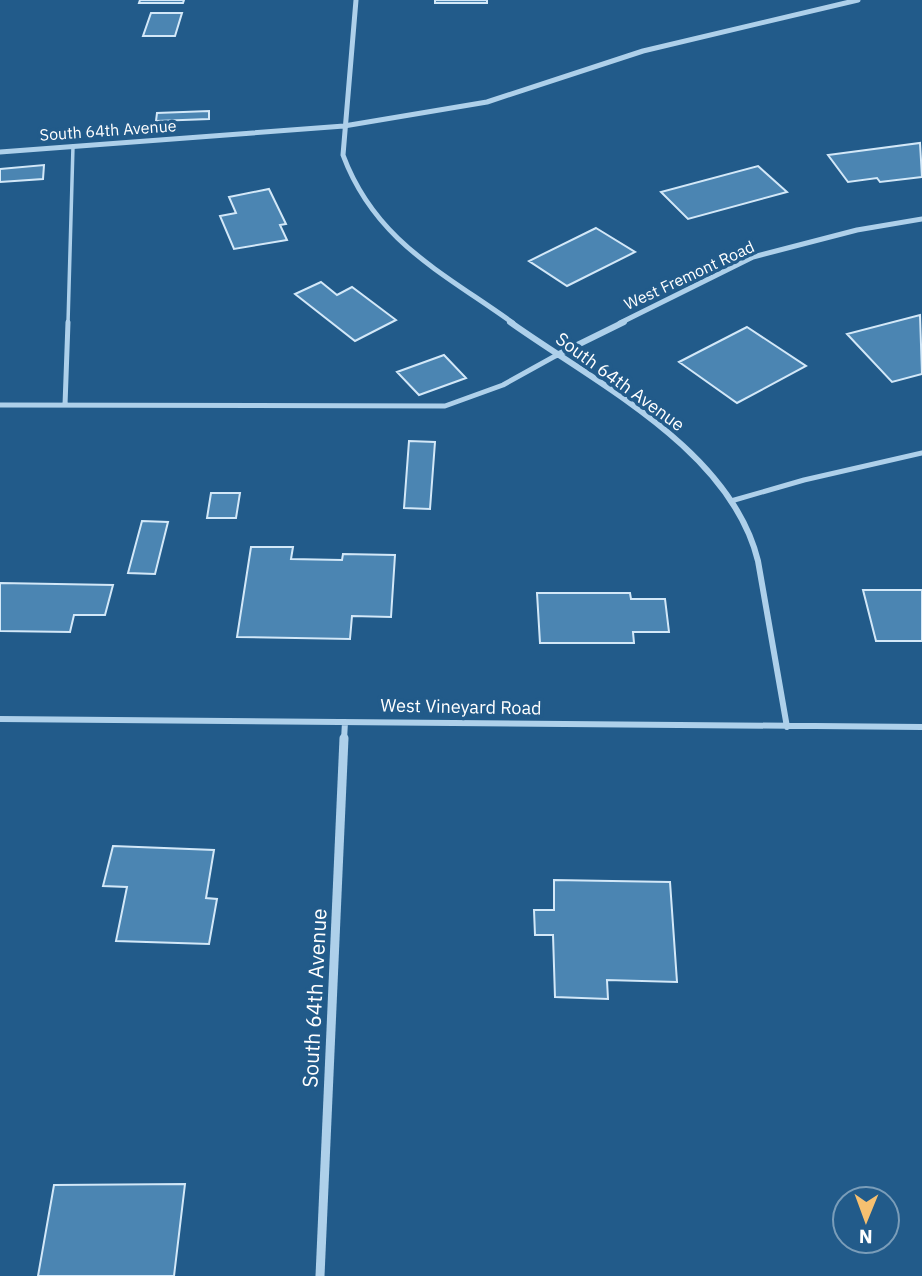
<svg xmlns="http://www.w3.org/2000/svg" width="922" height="1276" font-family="'IBM Plex Sans',sans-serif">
	<rect width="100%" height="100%" fill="#225b8a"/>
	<path fill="#4b85b2" stroke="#d3e8f8" stroke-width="2" d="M140,0H184L183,3H139Z
		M435,0H487V3H435Z
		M151,13H182L175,36H143Z
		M209,111V119L156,121L157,113Z
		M920,143L922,177L880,182L877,178L848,182L828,155Z
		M44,165L43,179L0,182V169Z
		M758,166L787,192L688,219L661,192Z
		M269,189L286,224L280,225L287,240L234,249L220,216L236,213L229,197Z
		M596,228L635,252L567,286L529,261Z
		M321,282L337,295L352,287L396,320L355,341L295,294Z
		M920,315L922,374L892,382L847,334Z
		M747,327L806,366L737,403L679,362Z
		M444,355L466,378L419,395L397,372Z
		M409,441L435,442L430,509L404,508Z
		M211,493H240L236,518H207Z
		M142,521L168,522L155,574L128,573Z
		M251,547H293L291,559L342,560L343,554L395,555L391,617L352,616L350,639L237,637Z
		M0,583L113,585L105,615H74L70,632L0,631Z
		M863,590H922V641H876Z
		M537,593H630L631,599H665L669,632H633L634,643H540Z
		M113,846L214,850L206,898L217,899L209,944L116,941L127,887L103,886Z
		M554,880L670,882L677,982L607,980L608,999L555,997L553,935H535L534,910H554Z
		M185,1184L174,1276H38L54,1185Z"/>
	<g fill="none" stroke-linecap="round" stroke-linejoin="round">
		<path stroke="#aed0ea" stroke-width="3.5" d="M68,323L73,146"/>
		<path stroke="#aed0ea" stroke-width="5" d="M0,405L445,406L503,385L557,355
			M65,405L68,322
			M731,501L804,480L922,453"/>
		<path stroke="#aed0ea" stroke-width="5" d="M356,0L343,155C375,241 442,272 513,323
			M0,152L344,126L487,102L643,51L858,0
			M620,323L753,257L857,230L922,219"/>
		<path stroke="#aed0ea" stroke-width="6" d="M510,322C597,384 731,450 758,561L787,727
			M557,355L624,322
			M0,719L922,727
			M344,740L345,722"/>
		<path stroke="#aed0ea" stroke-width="9" d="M320,1276L344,738"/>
	</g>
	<g text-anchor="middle" stroke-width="7" stroke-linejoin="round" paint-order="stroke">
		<g font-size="16" fill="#fff" stroke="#225b8a">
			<text transform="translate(108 130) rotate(-4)" y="6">South 64th Avenue</text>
			<text transform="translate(689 275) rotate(-25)" y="6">West Fremont Road</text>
		</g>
		<g font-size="18" fill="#fff" stroke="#225b8a">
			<text transform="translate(620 382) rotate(36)" y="6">South 64th Avenue</text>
			<text transform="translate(461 707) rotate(1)" y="6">West Vineyard Road</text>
		</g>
		<g font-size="21" fill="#fff" stroke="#225b8a">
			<text transform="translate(315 998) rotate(-87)" y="7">South 64th Avenue</text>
		</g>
	</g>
	<g transform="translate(866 1220) rotate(181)"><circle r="33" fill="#225b8a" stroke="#7a9db9" stroke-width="2"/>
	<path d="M0-5L12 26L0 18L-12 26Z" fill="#f6c070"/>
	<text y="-10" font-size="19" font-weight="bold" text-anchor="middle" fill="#ffffff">N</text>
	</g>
</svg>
